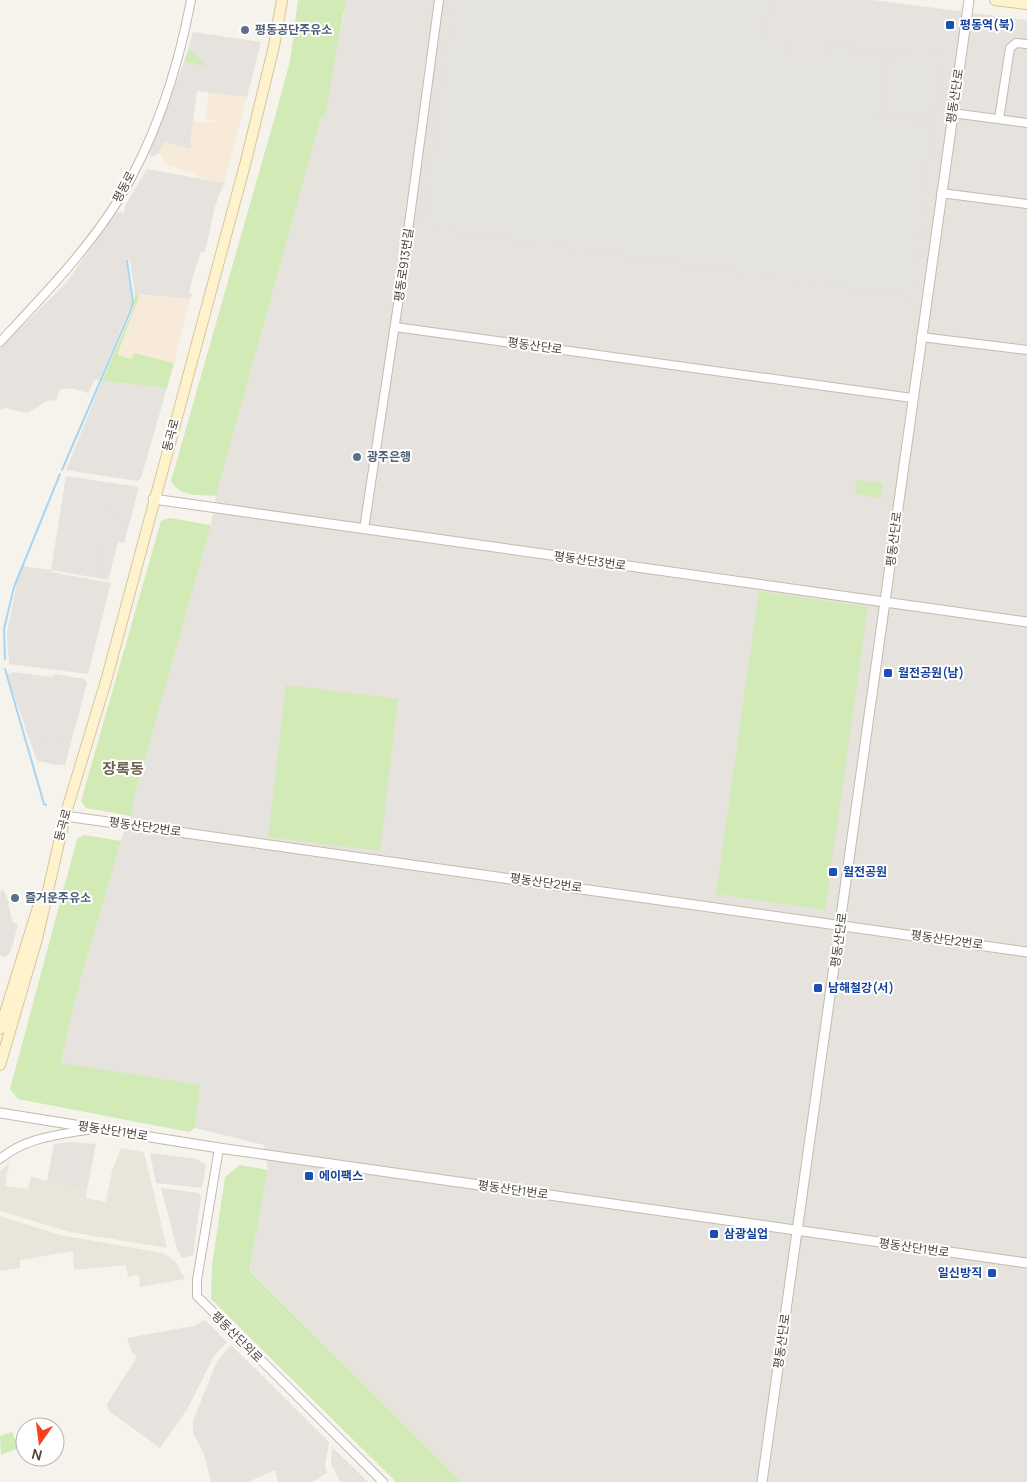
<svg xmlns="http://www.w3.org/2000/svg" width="1027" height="1482" font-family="Manrope,'Noto Sans KR',sans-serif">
	<rect width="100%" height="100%" fill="#f6f3ec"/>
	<path fill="#eae5da" d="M121,1148L144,1152L167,1248L70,1232L0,1211V1171L9,1163L5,1186L28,1189L31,1177L87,1190L86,1198L106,1202L112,1171Z
		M0,1216L60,1235L163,1253L176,1262L185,1279L140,1287L139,1275L128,1277L126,1265L74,1270L73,1251L20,1260V1268L0,1271Z"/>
	<path fill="#f7ead8" d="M209,92L247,97L224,183L199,178L194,173L167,165L159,153L164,142L188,148L195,147L190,145L193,121L207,123L217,121L205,119Z
		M139,295L190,299L174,363L134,353L132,359L116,355L131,321Z"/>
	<path fill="#e6e2dd" d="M346,0H873L1027,20V1482H462L249,1269L268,1170L264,1145L195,1128L200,1085L61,1064L76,996L123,834L131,816L135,795L211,525L216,496L321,118L343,21Z
		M193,32L261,42L247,97L197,91L190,145L197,146L188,148L164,142L159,153L153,157L149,154L151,148L184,62L187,63L194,52L188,50Z
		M147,169L224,183L215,206L205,252H201L195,269L189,292L192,294L190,299L135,294L130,260H126L132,303L99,380L95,379L88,393L74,389H60L56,400L47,401L27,413L5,408L0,410V348L66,283L117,212L124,213L125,206Z
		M102,381L167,388L141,478L137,481L66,470Z
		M66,476L139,487L124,543L118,542L108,580L51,570V572L111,583L88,674L9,664L7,633L18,577L22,566L51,570Z
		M13,672L51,677L55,674L84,679L87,683L65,765L37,761L7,675Z
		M3,889L9,902L8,904L13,923L18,924L13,944L9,954L5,957L0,956V892Z
		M71,1142L96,1144L87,1190L47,1181L54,1144Z
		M150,1153L197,1159L206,1165L202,1188L156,1183Z
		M161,1188L199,1193L201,1197L193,1255L182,1258L177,1249Z
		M205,1320L227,1342L214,1356L188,1408L160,1448L108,1410L107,1404L137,1357L132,1352L127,1338L194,1326Z
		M231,1345L329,1442L325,1466L327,1473L312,1482H278L275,1470L248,1482H211L204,1454L193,1433V1421L217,1361Z
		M332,1447L351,1465L368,1482H340L331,1464Z"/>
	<path fill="#d2eab5" d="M298,0H346L325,115L321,118L216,496C200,495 179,497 171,481L274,120L290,61Z
		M188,50L194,52L205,66L184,62Z
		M135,294L139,295L138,300L117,355L132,359L134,353L174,363L167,388L102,381L132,312Z
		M857,480L883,483L881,498L855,494Z
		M170,518L211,525L135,795L131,816L86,808L81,801L161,521Z
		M759,591L868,607L825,910L716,894Z
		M286,685L398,699L380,851L268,837Z
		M84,835L121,841L76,996L61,1063L200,1085L195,1128L189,1132L18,1099L10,1089L77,839Z
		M240,1165L268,1170L249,1270L462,1482H396L211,1299L212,1265L225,1177Z
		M12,1432L19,1448L1,1455L0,1436Z"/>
	<path fill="#e5e3e0" d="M454,0H770L765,35L786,38L784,52L826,58L828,45L888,53L879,115L933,123L925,180L928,181L911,297L422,227Z
		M890,49L943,56L934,121L881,114Z
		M107,511L126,515L109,575L98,572Z
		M44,740L70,745L65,765H55L41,761Z"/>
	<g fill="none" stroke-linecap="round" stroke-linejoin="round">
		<path stroke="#a9d4f2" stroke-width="2" d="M62,470L130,312L133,302L127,261
			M5,659L4,629L14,587L60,474
			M5,669L44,804L46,805"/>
		<g stroke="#c2bbae" stroke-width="10">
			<path id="minor" d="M952,113L1027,123
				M999,119L1010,48L1016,43L1027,44
				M941,193L1027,204
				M395,327L912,398
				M921,337L1027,350
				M0,342C42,297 86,252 119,199C156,138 178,69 191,0
				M364,529L400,291L439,0
				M219,1148L197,1280V1296L383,1482
				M0,1159C26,1137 59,1135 92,1129"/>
		</g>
		<g stroke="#c2bbae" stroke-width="11">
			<path id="tertiary" d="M153,499L1027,622
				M65,816L1027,952
				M0,1113L219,1148L1027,1263
				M762,1482C832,988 901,494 969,0"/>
		</g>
		<g stroke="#d6c79b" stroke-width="12">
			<path id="secondary" d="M995,0L1027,4
				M0,1029L39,904
				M0,1065L37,939L65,816L106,681L246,161L274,46L282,0"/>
		</g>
		<use href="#minor" stroke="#fff" stroke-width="8"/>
		<use href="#tertiary" stroke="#fff" stroke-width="9"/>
		<use href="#secondary" stroke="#fff3cd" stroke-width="10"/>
	</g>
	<g fill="#1a4fb4" stroke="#fff" stroke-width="2">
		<rect x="945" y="20" width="10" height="10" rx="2.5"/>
		<rect x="883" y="668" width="10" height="10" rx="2.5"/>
		<rect x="828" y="867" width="10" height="10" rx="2.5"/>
		<rect x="813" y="983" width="10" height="10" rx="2.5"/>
		<rect x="304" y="1171" width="10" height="10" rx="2.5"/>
		<rect x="709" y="1229" width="10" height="10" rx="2.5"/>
		<rect x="987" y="1268" width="10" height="10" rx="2.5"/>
	</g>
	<g fill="#5c6f8a" stroke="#fff" stroke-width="2">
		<circle cx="245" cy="30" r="5"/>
		<circle cx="357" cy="457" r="5"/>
		<circle cx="15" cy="898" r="5"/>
	</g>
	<g text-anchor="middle" stroke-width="4" stroke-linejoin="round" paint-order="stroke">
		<g font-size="12" font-weight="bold" fill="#164399" stroke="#fff" text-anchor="start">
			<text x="960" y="29">평동역(북)</text>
			<text x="898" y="677">월전공원(남)</text>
			<text x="843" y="876">월전공원</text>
			<text x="828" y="992">남해철강(서)</text>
			<text x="319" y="1180">에이팩스</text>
			<text x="724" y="1238">삼광실업</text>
			<text x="982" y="1277" text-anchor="end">일신방직</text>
		</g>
		<g font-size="12" font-weight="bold" fill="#4e5e75" stroke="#fff" text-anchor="start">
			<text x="255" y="34">평동공단주유소</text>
			<text x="367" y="461">광주은행</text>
			<text x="25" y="902">즐거운주유소</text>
		</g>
		<g font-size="12" fill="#4b4439" stroke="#fff">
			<text transform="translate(955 96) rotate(-81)" y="4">평동산단로</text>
			<text transform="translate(124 187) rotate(-62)" y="4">평동로</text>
			<text transform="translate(404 265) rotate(-82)" y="4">평동로913번길</text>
			<text transform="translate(535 346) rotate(8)" y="4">평동산단로</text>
			<text transform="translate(171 435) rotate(-75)" y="4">동곡로</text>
			<text transform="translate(894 539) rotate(-83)" y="4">평동산단로</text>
			<text transform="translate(590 561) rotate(8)" y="4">평동산단3번로</text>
			<text transform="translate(63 825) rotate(-75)" y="4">동곡로</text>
			<text transform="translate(145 827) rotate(8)" y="4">평동산단2번로</text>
			<text transform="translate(546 883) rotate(8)" y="4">평동산단2번로</text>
			<text transform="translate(839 940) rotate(-82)" y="4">평동산단로</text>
			<text transform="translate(947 940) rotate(8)" y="4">평동산단2번로</text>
			<text transform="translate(113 1131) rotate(9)" y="4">평동산단1번로</text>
			<text transform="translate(513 1190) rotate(8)" y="4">평동산단1번로</text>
			<text transform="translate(914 1248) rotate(8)" y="4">평동산단1번로</text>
			<text transform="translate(237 1337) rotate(45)" y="4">평동산단외로</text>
			<text transform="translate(782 1341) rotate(-82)" y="4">평동산단로</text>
		</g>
		<g font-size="15" font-weight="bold" fill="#6e6250" stroke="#fff">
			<text x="123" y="774">장록동</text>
		</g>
	</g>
	<g transform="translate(40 1442) rotate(194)"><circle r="24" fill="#ffffff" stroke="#b7b4b0"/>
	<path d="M0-4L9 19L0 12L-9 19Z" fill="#fc3f1d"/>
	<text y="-8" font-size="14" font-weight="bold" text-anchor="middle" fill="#4b4439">N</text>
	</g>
</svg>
